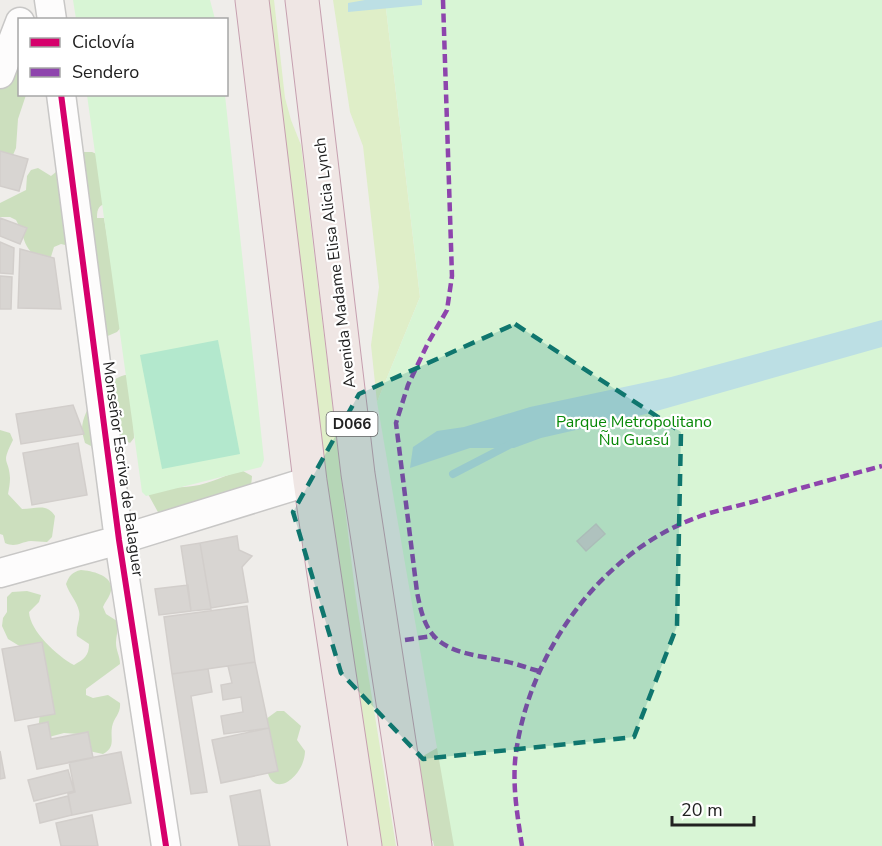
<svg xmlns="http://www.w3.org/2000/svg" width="882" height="846" font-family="'Nunito Sans',sans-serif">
	<rect width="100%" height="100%" fill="#efedea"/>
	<path fill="#dfeec8" d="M269,0H274L285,98L291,120L301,145L356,599L396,846H377L338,600Z
		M333,0H385L420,297L377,402L371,345L379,287L363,146L350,112Z"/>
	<path fill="#ccdfbe" d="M19,57L20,94L26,95L18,119L16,148L13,155L0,161V62Z
		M78,152H92L99,155L108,203C99,205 97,208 97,218H104L122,326L117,332L103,338L74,247L61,244L54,247L50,260C22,255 27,240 16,220L10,217H0V203L26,190L27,176L31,170L38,168L51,176L56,172L60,166Z
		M125,375H132L134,438L130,443L124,440L118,443L99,467L91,446L85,443C84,439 82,433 82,429C83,408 104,380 125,375Z
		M0,430L10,433L13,440C0,466 9,457 10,478C10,483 9,489 8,494L22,509C36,509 47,503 55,516L52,537L47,542C41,542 36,541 31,541C20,542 16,548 5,543L3,535L0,534Z
		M243,471L252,476L251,487L217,500L181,505L159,514L148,494C162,485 177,489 193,486C210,484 226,474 243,471Z
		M81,570C93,571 117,576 110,594C108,599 105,602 103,607L106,614L117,621C119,630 116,635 116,643C116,651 120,656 120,664L86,689V695L93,698L108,695L120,703C121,714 114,717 112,727C110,739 116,747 103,754L89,751L79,734L64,733L49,737L38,731L42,696L26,650L8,639L2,626L3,618L7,612V597L12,592L27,591L41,595L39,602L29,612C30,631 57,656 74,665C84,659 89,656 89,644L77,636C75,627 81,620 79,611C77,601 69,594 66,584C69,576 72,572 81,570Z
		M277,711H284L301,726L297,740L305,751C305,775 274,801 267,770C264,758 272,744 269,732C268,727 266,724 266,719Z
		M437,748L468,751L467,846H434L433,841L422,835L414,767L423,756Z"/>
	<path fill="#d8f5d5" d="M73,0H210L215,19H76Z
		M385,0H882V846H454L377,402L420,297Z
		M87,95H225L264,460L261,467L146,496L142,492Z"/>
	<path fill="#b3e8cd" d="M218,340L240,454L162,469L140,355Z"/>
	<path fill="#bcdfe4" d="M365,0H422V5L348,12V3Z
		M882,320V347L646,414L541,438L514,448H470L410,468L413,447L437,431L464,427L530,407L671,377Z"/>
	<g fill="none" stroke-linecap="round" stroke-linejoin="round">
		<path stroke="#bcdfe4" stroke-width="8" d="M453,474L511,444"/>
	</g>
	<path fill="#d8d5d2" stroke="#d2cecb" stroke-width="1.5" d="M0,151L28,159L19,191L0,186Z
		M0,218L27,228L20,244L0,236Z
		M0,242L14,248L13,274L0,273Z
		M20,249L54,258L61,309L18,308Z
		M0,276L12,277L11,309H0Z
		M73,405L84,434L21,444L16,414Z
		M78,443L87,495L32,505L23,453Z
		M596,524L605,534L586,551L577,541Z
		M237,536L239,550L252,556L242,567L248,602L211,608L200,543Z
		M200,543L211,609L191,611L181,546Z
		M188,585L191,611L159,615L155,589Z
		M247,606L255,662L172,674L164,617Z
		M42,642L55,714L15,721L2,649Z
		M255,662L269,728L224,734L221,716L243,712L241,697L223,700L221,685L232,683L228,666Z
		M208,669L212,692L191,696L207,792L191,794L172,674Z
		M48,722L51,739L88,732L93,758L37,769L28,726Z
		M269,728L278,771L221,783L212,740Z
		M0,751L5,778L0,779Z
		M121,752L131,803L72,815L68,794L75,792L69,762Z
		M68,770L74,791L34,801L28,780Z
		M260,790L270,846H239L230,796Z
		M68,796L72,815L40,823L36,804Z
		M92,815L98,846H61L56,823Z"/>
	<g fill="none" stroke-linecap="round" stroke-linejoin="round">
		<g stroke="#c8c7c6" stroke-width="31">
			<path id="minor" d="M49,0L52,20
				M0,74L20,22
				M61,94L119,540L166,846
				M0,573L119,540L310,481"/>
		</g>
		<g stroke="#c69faf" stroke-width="35">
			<path id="trunk" d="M252,0L310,481L365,846
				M302,0L358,474L415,846"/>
		</g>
		<use href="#minor" stroke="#fdfcfc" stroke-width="28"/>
		<use href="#trunk" stroke="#efe6e4" stroke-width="33"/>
		<path stroke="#8e44ad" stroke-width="4.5" stroke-dasharray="9 4.5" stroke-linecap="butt" d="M443,0L452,276L447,310L428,343L408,385L396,423L417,592C420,607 423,623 433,635C450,655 480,655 503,661C515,663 527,668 539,671
			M405,640L433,636
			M522,846C517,813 511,779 517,746C533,648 602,552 698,517C717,510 739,506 759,500C800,488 841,477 882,466"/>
		<g stroke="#fff" stroke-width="10">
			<path id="cycleway" d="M61,94L119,540L166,846"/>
		</g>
		<use href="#cycleway" stroke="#d6006c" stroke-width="6"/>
	</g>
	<path fill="#0f766e" fill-opacity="0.2" stroke="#0f766e" stroke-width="4.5" stroke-dasharray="12 8" stroke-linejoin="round" d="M515,324L681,432L677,626L634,737L423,759L341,673L293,512L359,394Z"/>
	<g text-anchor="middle" stroke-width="4.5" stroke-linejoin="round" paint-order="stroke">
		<rect fill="#fff" stroke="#646464" stroke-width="1.5" x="326.5" y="412" width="51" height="24" rx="4.5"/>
		<g font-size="15" font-weight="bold" fill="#212121">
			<text x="352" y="429">D066</text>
		</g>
		<g font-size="16" fill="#212121" stroke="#fff">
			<text transform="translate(334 263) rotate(-97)" y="6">Avenida Madame Elisa Alicia Lynch</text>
			<text transform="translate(124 469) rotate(82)" y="6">Monseñor Escriva de Balaguer</text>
		</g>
		<g font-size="16" fill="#078806" stroke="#fff">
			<text x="634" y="427">Parque Metropolitano<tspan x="634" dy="18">Ñu Guasú</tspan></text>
		</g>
	</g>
	<rect x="18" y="18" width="210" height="78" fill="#ffffff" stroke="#a6a6a6" stroke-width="1.5"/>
	<rect x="30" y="38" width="30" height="9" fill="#d6006c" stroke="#a6a6a6" stroke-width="1.5"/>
	<text x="72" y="48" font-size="18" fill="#212121">Ciclovía</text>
	<rect x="30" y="68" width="30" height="9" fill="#8e44ad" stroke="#a6a6a6" stroke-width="1.5"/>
	<text x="72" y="78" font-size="18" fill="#212121">Sendero</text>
	<path d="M672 816v9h82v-9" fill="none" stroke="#212121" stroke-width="3"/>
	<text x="681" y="816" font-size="18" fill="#212121" stroke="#ffffff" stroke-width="4.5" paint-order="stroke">20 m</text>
</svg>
